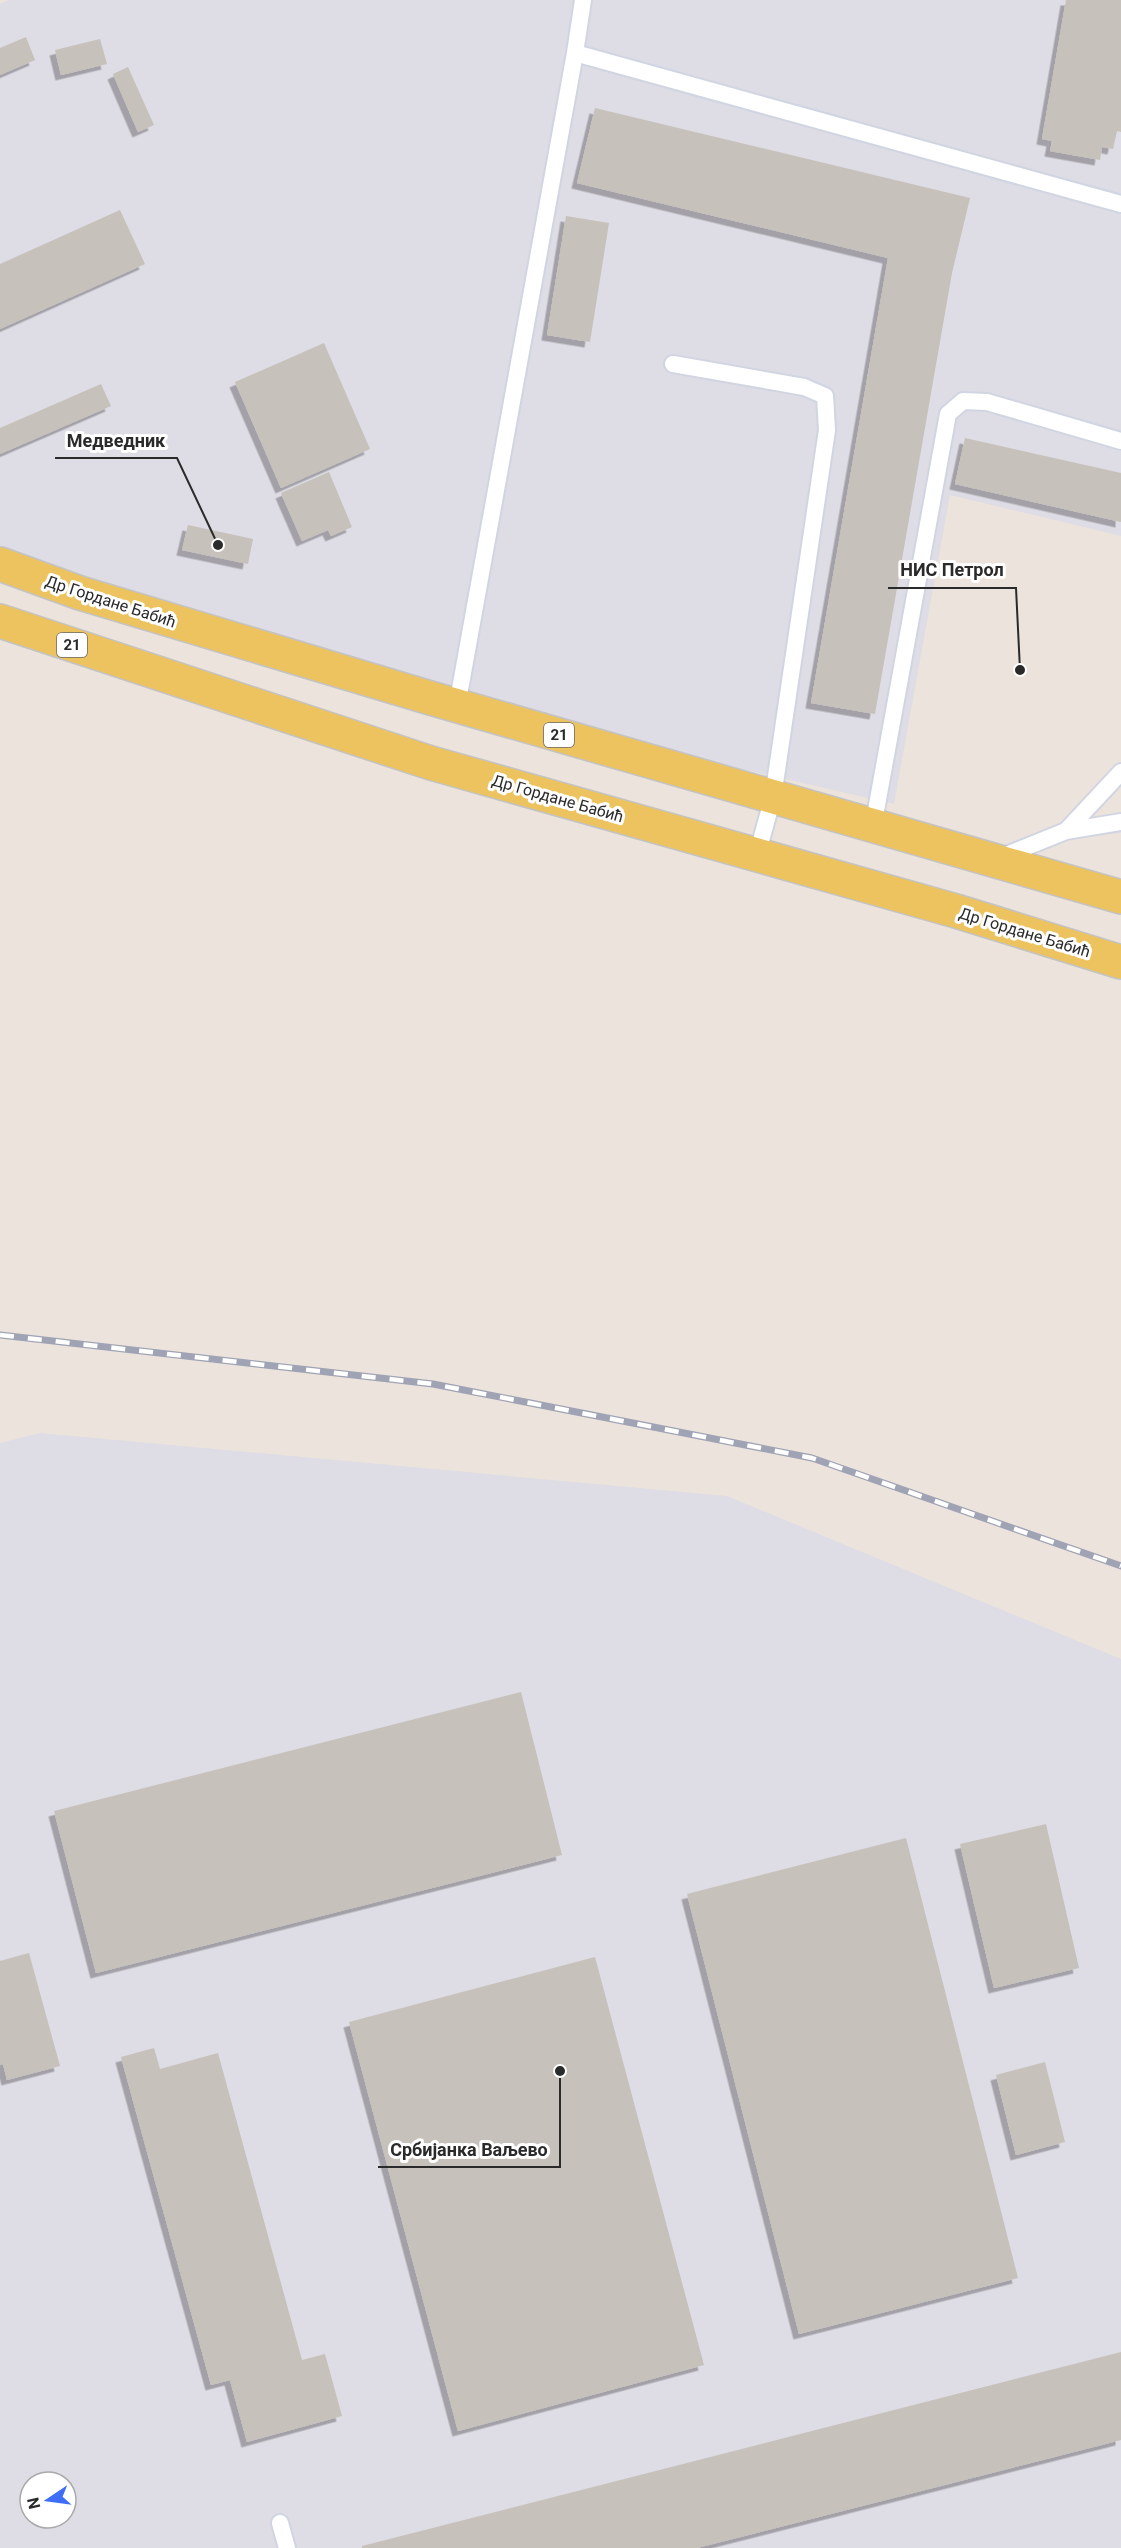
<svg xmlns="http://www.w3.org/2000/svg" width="1121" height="2548" font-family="Roboto,sans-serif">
	<defs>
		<filter id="shadow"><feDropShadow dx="-5.5" dy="5.5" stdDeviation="0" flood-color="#0004"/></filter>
	</defs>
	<rect width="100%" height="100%" fill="#ece4dc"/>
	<path fill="#dedce4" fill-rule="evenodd" d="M9,0H1121V536L950,495L894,804L427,697L0,550V4Z
		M40,1433L727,1496L1121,1659V2548H0V1443ZM30,2482H66V2518H30Z"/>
	<path fill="#c7c1bb" filter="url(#shadow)" d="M1066,0H1121V132L1117,131L1113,149L1102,147L1100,160L1050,151L1052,141L1042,139Z
		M26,37L35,60L0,75V48Z
		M100,39L107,64L61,75L55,50Z
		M128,67L154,125L138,132L113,74Z
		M595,108L970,198L952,273L875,714L811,703L888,258L577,183Z
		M120,210L145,264L0,329V264Z
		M566,216L609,223L590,342L547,335Z
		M324,343L370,449L281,488L235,382Z
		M101,384L111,406L0,454V428Z
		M965,438L1121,473V522L955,484Z
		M329,472L352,527L331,536L328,530L302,541L281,493Z
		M188,525L253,539L248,564L182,550Z
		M521,1692L562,1855L96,1973L54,1811Z
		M1046,1824L1079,1968L994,1988L960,1844Z
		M906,1838L1018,2278L799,2334L687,1894Z
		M29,1953L60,2066L7,2080L3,2064L0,2065V1961Z
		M595,1957L704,2365L458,2431L349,2022Z
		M154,2048L160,2069L218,2053L302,2360L325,2354L342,2416L247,2442L230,2380L211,2385L121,2057Z
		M1045,2062L1065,2142L1016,2155L996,2075Z
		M1121,2352V2440L697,2548H362V2546Z"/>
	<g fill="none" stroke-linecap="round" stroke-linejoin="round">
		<g stroke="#d1d5e2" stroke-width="20">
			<path id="service" d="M575,53L583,0
				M673,364L804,387L825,396L827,430L773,797L757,855
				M457,706L575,53L1121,204
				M873,827L948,414L963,401L987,402L1121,441
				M1066,831L1121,772
				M999,858L1066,831L1121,822
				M280,2523L287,2548"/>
		</g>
		<g stroke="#c3c3c3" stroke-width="36">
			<path id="primary" d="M0,564L80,593L427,697L1121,897
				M0,621L431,763L956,911L1121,962"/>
		</g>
		<use href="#service" stroke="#fff" stroke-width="16"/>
		<use href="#primary" stroke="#edc35f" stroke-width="33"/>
		<g stroke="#9fa3b4" stroke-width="7">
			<path id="rail" d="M0,1335L433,1384L812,1458L1121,1566"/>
		</g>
		<use href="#rail" stroke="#fff" stroke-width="4.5" stroke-dasharray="14" stroke-linecap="butt"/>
	</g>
	<g text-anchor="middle" stroke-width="6" stroke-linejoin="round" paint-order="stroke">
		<g fill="#fff" stroke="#6a6a6a" stroke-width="1.5">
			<rect x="57" y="633" width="30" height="24" rx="4.5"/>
			<rect x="544" y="723" width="30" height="24" rx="4.5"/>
		</g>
		<g font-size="15" font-weight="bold" fill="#2a2a2a">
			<text x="72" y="650">21</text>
			<text x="559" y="740">21</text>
		</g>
		<g font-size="16" fill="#2a2a2a" stroke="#fff">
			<text transform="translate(111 601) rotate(18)" y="6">Др Гордане Бабић</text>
			<text transform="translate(558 798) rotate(16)" y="6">Др Гордане Бабић</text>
			<text transform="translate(1025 932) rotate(17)" y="6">Др Гордане Бабић</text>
		</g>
	</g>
	<path fill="none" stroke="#2a2a2a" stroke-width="2" d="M218 545L177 458H55M1020 670L1016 588H888M560 2071L560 2167H378"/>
	<g fill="#2a2a2a" stroke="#fff" stroke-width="2">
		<circle cx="218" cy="545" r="6"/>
		<circle cx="1020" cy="670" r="6"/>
		<circle cx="560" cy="2071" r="6"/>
	</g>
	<g font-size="18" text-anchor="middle" font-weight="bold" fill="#2a2a2a" stroke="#fff" stroke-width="6" stroke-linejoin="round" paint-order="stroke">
		<text x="116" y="447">Медведник</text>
		<text x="952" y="576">НИС Петрол</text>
		<text x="469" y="2156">Србијанка Ваљево</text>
	</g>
	<g transform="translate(48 2500) rotate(257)"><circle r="28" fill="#ffffff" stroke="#aaaaaa" stroke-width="1.5"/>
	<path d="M0-4.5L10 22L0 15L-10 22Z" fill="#3f6df5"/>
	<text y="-9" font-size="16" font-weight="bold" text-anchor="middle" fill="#2a2a2a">N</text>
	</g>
</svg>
